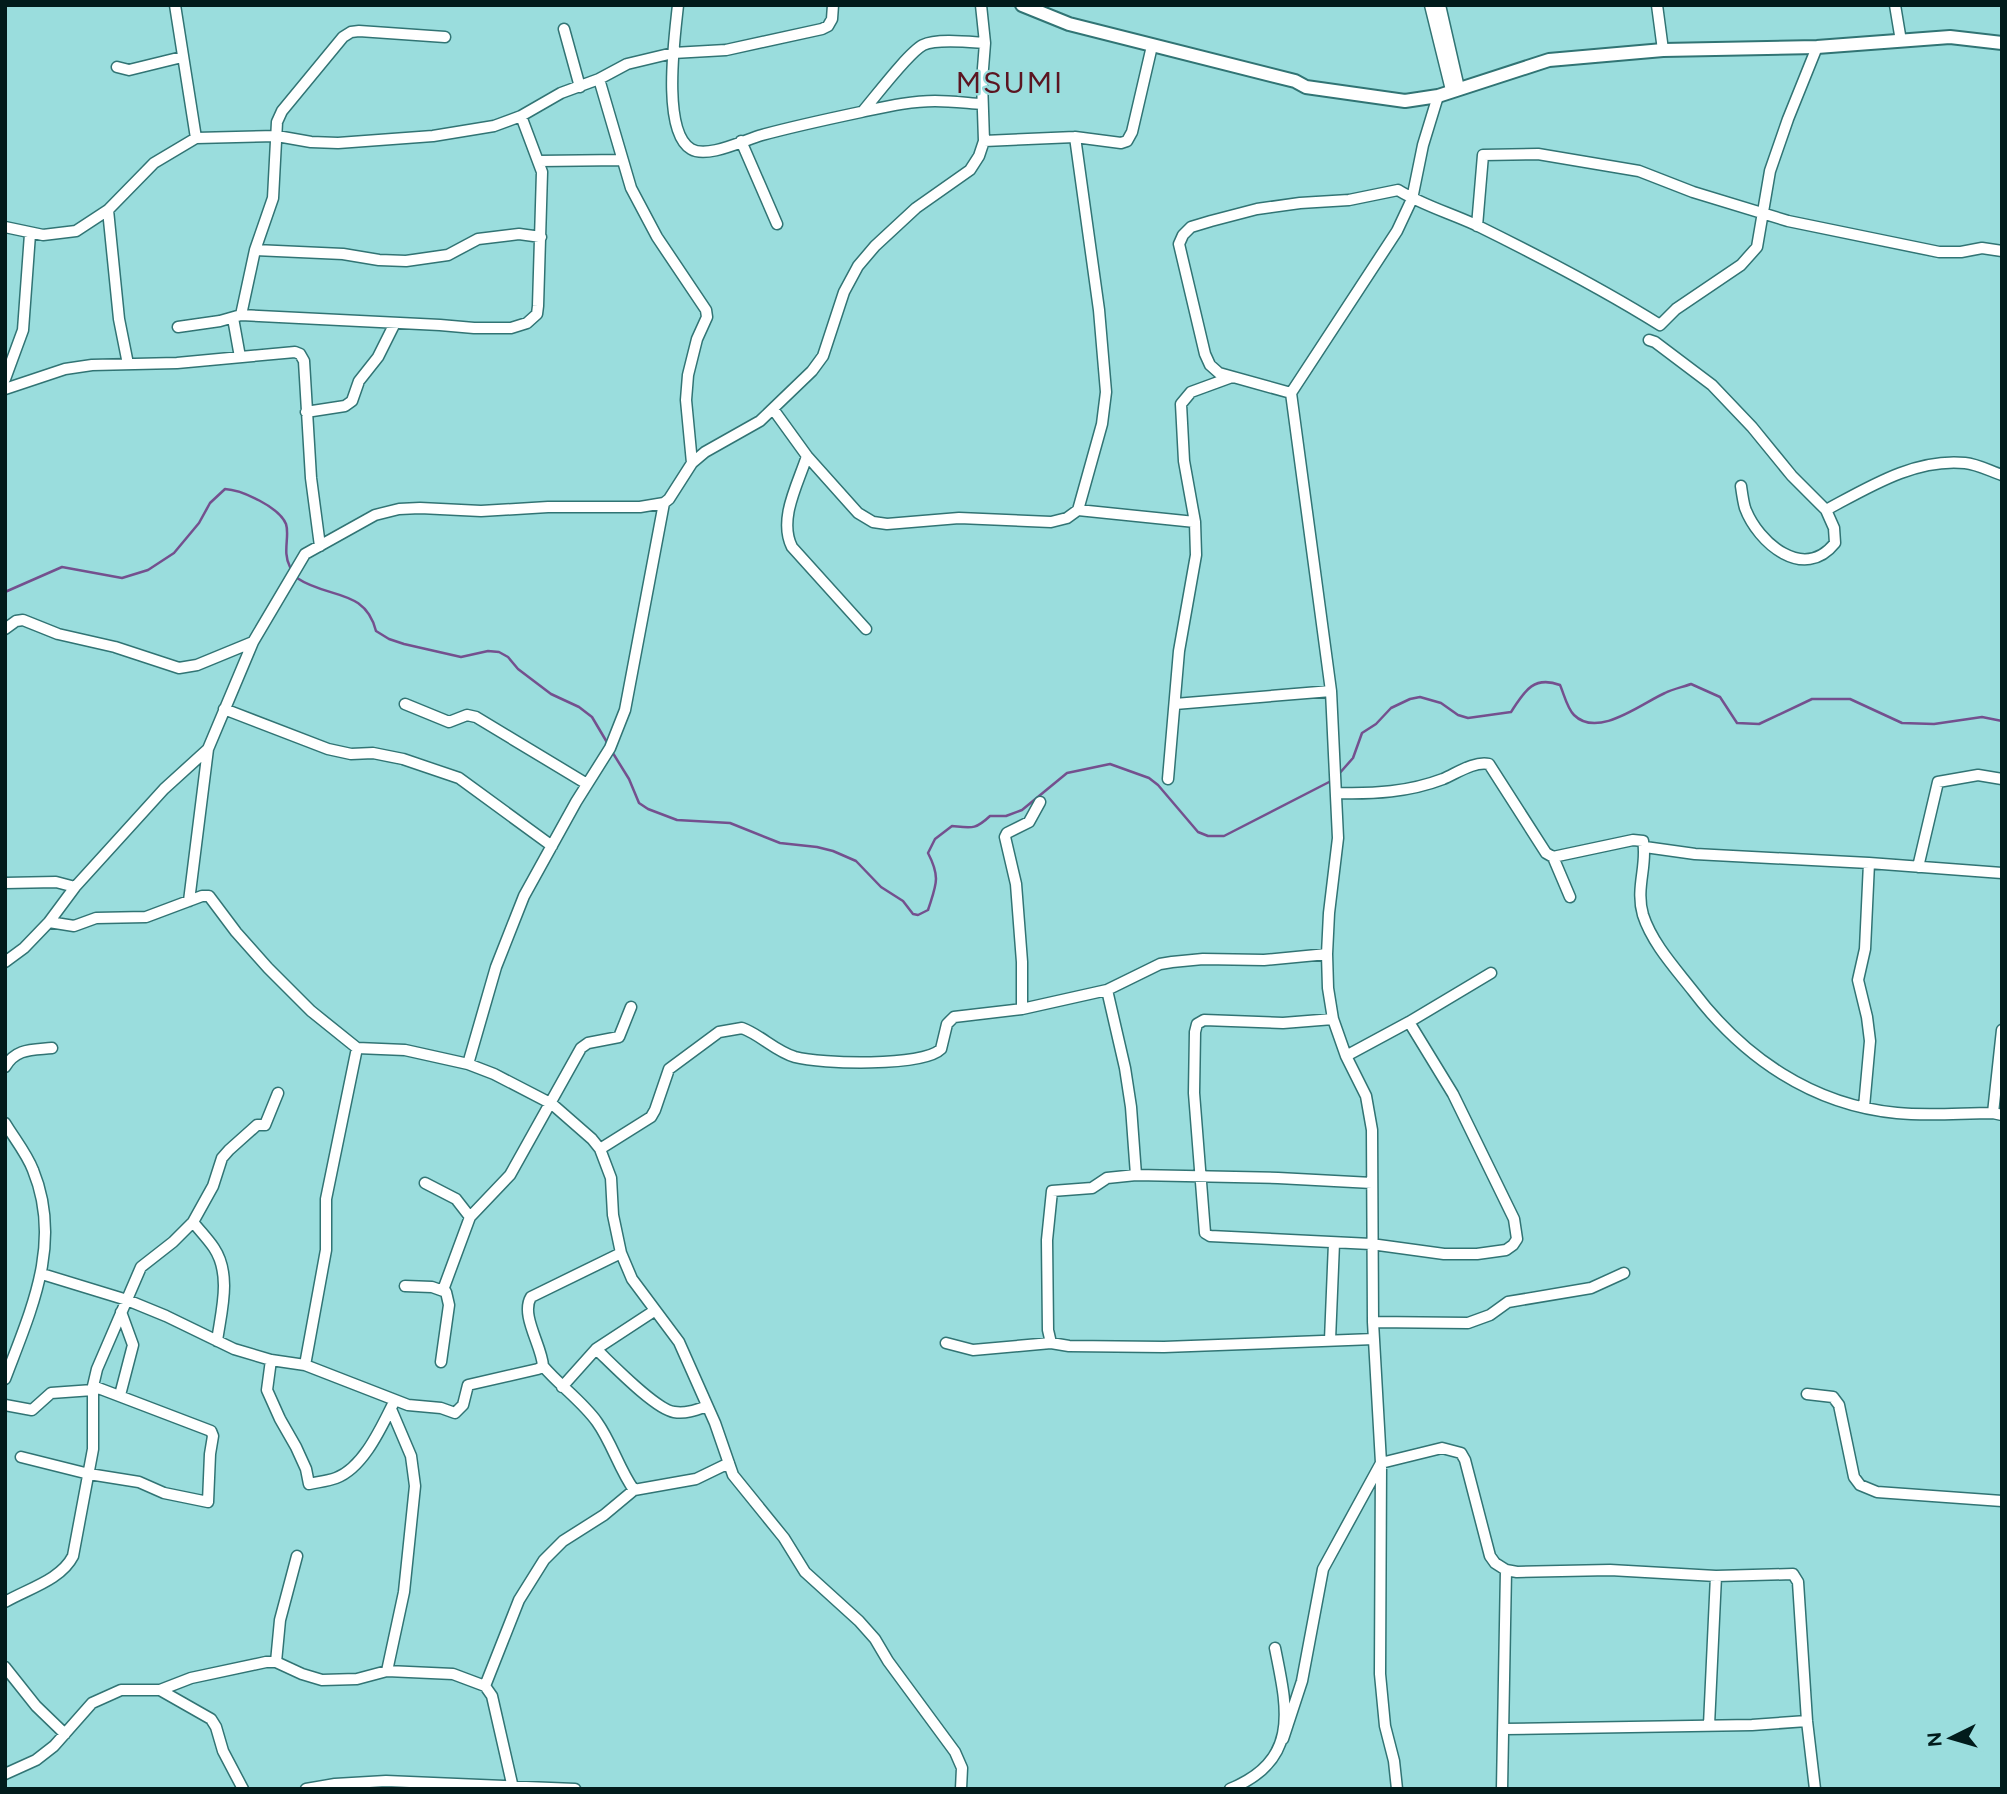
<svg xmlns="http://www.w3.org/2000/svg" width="2007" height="1794" font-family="Figtree,sans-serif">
	<rect width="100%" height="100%" fill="#9adddd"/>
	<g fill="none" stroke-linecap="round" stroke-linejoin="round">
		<path stroke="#74508e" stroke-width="2.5" d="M297,578C328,599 365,588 376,631L389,639L404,644L461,657L488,651L499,652L508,657L518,669L551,694L579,707L592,717L608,744
			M5,592L62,567L122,578L148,570L174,553L199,523L210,503L225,489C242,490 279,507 286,524C290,536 282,552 290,567
			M611,750L629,779L639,803L648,809L677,820L730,823L780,843L817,847L833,851L856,861L881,887L903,901L913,914L918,915L928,910C936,885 941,878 928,853L935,839L952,826C972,828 975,830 990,816H1006L1022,810L1067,773L1110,764L1149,778L1158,785L1198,832L1208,836H1224L1333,780
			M1338,775L1353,758L1362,733L1376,724L1391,708L1410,699L1420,697L1441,703L1458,715L1468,718L1511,712C1524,692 1533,675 1560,685C1564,694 1567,708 1574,715C1598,739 1642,703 1665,693C1673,689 1683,687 1691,684L1720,697L1737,723L1759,724L1812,699H1850L1902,723L1934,724L1982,717L2002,721"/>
		<g stroke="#317474" stroke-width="13">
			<path id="minor" d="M175,5L196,138
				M678,5C675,35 661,131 691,149C707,159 744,140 762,135C795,126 828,119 861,112C885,107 910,101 935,101C950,101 967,103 982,104
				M1430,5L1451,90
				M1440,5L1459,88
				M1657,5L1663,50
				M1895,5L1901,41
				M564,29L580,87
				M117,67L129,70L182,57
				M599,79L631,188L657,237L706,310L707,317L697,339L688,375L686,400L692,463
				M863,111C876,96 908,53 923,45C937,38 970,42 985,43
				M741,141L777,224
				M984,141L1075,137L1121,143L1127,141L1132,132L1152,46
				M539,161L622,160
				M108,210L119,319L128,364
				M1477,226L1483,155L1538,154L1639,171L1693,192L1788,221L1939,252H1961L1982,248L2002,251
				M5,227L43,235L76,231L108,210L154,163L196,138L277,136L311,142L338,143L433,136L494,126L521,116L561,93L599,79L627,64L673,53L726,50L822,29L828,26L832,19L833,5
				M255,250L343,254L379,260L406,261L448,255L478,239L519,234L541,237
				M241,315L440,325L474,328H511L527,323L537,314L538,306L542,172L521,116
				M233,318L240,357
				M178,327L220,321L241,315L255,250L273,198L277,122L282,111L343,37L351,32L359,31L445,37
				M1649,340L1655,342L1712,385L1752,427L1792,476L1826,510L1834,528L1835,543C1804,582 1758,543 1745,508C1743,501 1742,493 1741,486
				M5,379L23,330L30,234
				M5,389L65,369L92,365L177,363L295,352L300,354L304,361L311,478L320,546
				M1291,393L1219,373L1210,365L1205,354L1179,244L1183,235L1191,227L1211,221L1257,209L1300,203L1349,200L1398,190C1422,205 1450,213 1476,225C1539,256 1601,288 1660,325L1676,309L1741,265L1757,247L1770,171L1788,119L1817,47
				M773,409L807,456L858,513L873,522L887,524L959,518L1051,522L1067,518L1078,510L1102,424L1106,392L1099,310L1075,137
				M306,412L345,406L352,401L359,381L378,357L395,323
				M807,456C798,484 778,519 792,547L866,629
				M1078,510L1195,522
				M1826,510C1869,487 1915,458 1965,463C1977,464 1990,471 2002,475
				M5,629L16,621L23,620L58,634L115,647L179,668L197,665L253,642
				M405,704L449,722L467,715L476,717L587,784
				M1175,704L1331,691
				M224,709L328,749L351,754L373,753L403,759L459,778L552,846
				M1168,779L1179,651L1196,555L1195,522L1184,461L1181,404L1191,392L1232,377
				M1337,793C1374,794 1409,792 1443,779C1457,773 1474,761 1489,764L1546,853L1553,857L1633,840L1643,841C1648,864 1635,888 1643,915C1652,943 1675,968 1693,991C1743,1057 1812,1105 1897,1113C1928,1116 1961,1113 1993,1113L2002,1115
				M1645,847L1695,854L1869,863L2002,873
				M1553,857L1570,897
				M1918,867L1938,782L1978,775L2002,779
				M5,883L56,882L75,887
				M189,901L208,749
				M49,922L74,926L96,918L146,917L202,896H209L236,932L268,968L311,1011L357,1048L405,1050L468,1064L494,1074L552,1104L592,1139L600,1149L611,1178L613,1215L621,1253L632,1279L679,1342L715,1423L733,1475L784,1538L805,1572L859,1621L875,1639L888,1661L955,1752L962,1768L961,1789
				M5,962L24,948L49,922L75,887L164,789L208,749L253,642L305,554L375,515L399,509L420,508L481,511L548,507H640L664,503L669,499L692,463L705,452L760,421L812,371L823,356L844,292L858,266L875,246L916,208L970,170L979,156L984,141L982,81L985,43L981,5
				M1107,990L1125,1068L1131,1107L1136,1175
				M1022,1009V962L1016,884L1005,837L1007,833L1029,822L1040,802
				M1333,1019L1283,1023L1204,1020L1197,1024L1195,1032L1194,1093L1205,1233L1210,1236L1371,1244L1444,1254H1477L1506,1250L1513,1245L1517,1239L1514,1219L1453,1094L1409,1022
				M1346,1056L1409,1022L1491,973
				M468,1064L496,967L524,896L576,802L610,748L625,710L664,503
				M5,1067C16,1048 32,1050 52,1048
				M1864,1107L1870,1041L1867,1017L1858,980L1865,949L1869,863
				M1993,1113L2002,1030
				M5,1123C14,1138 27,1154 33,1170C63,1243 31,1310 5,1379
				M600,1149L651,1117L655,1110L669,1069L719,1032L742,1028C761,1035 775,1051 795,1057C821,1064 923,1067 941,1049L947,1024L954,1017L1022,1009L1107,990L1160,964L1172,962L1203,959L1264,960L1327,954
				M425,1183L456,1199L470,1217
				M1372,1183L1278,1178L1136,1175L1107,1178L1092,1188L1052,1191L1047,1240L1048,1330L1051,1343L1069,1346L1164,1347L1374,1339
				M193,1222C200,1231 208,1239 214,1248C232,1275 221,1312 217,1341
				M42,1274L127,1300L166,1316L234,1349L271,1360L305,1365L408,1405L441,1408L455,1413L463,1405L468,1385L538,1369L543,1366C542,1346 520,1315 531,1297L621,1253
				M405,1286L432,1287L446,1292L449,1305L441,1362
				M443,1290L470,1217L510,1175L581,1048L588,1043L619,1037L631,1007
				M1373,1322L1468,1323L1490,1315L1508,1302L1591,1288L1624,1273
				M1330,1340L1334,1243
				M946,1343L973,1350L1051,1343
				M596,1349C612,1364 655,1409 674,1412C686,1414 696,1410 707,1406
				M271,1360L267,1390L280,1419L296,1447L306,1469L309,1484C318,1482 328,1481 336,1478C363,1468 381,1428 393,1404
				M305,1365L326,1250V1199L357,1048
				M543,1366C559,1385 583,1402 597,1422C612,1443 619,1469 634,1490
				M562,1387L596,1349L654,1311
				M1807,1394L1833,1397L1839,1405L1854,1477L1860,1485L1877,1492L2002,1501
				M120,1395L133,1345L121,1312
				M5,1405L32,1410L51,1393L93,1390
				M21,1457L89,1474L139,1482L164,1493L208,1502L210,1454L213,1436L211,1431L93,1386
				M5,1602C27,1589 61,1580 73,1556L93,1449V1386L97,1369L141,1267L173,1242L193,1222L213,1186L222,1158L229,1150L257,1125H265L278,1093
				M276,1662L280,1620L297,1556
				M5,1667L36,1706L65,1734
				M387,1671L404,1592L415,1486L411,1456L391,1409
				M485,1686L519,1600L544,1560L563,1541L604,1515L634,1490L696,1479L729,1463
				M160,1690L211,1719L216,1727L223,1751L243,1789
				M1709,1725L1716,1576
				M1504,1729L1752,1725L1807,1721
				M1283,1739L1302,1681L1323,1569L1381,1463L1442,1448L1461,1453L1465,1460L1490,1556L1495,1563L1506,1570L1517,1572L1610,1570L1716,1576L1793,1574L1798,1582L1807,1721L1815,1789
				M5,1774L36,1760L54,1746L92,1703L121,1690H160L191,1678L266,1662H276L302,1674L322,1680L357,1679L387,1671L453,1674L485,1686L492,1696L513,1788
				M306,1789L335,1784L386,1781L575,1789
				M1230,1789C1301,1760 1287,1708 1275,1648
				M1397,1789L1394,1761L1385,1726L1380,1674L1381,1463L1373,1322L1372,1130L1366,1096L1346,1056L1333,1019L1328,988L1327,954L1329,913L1338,838L1331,691L1291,393L1397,231L1412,199L1423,145L1438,96
				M1502,1789L1506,1570"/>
		</g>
		<g stroke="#317474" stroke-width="16">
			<path id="tertiary" d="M1022,5L1069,24L1295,81L1306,87L1405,101L1438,96L1549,60L1663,50L1817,47L1950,37L2002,43"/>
		</g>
		<use href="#minor" stroke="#fff" stroke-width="10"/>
		<use href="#tertiary" stroke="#fff" stroke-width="12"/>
	</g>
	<g text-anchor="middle" stroke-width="5" stroke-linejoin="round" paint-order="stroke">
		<g font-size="30" letter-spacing="2" fill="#5b1521" stroke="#9adddd">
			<text x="1010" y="93">MSUMI</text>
		</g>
	</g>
	<rect width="2007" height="1794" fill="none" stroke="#011b1b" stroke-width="14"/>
	<g transform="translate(1951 1738) rotate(265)" stroke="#9adddd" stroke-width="5" paint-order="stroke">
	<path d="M0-5L12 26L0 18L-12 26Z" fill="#011b1b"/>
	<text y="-10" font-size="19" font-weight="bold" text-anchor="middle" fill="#011b1b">N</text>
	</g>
</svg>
